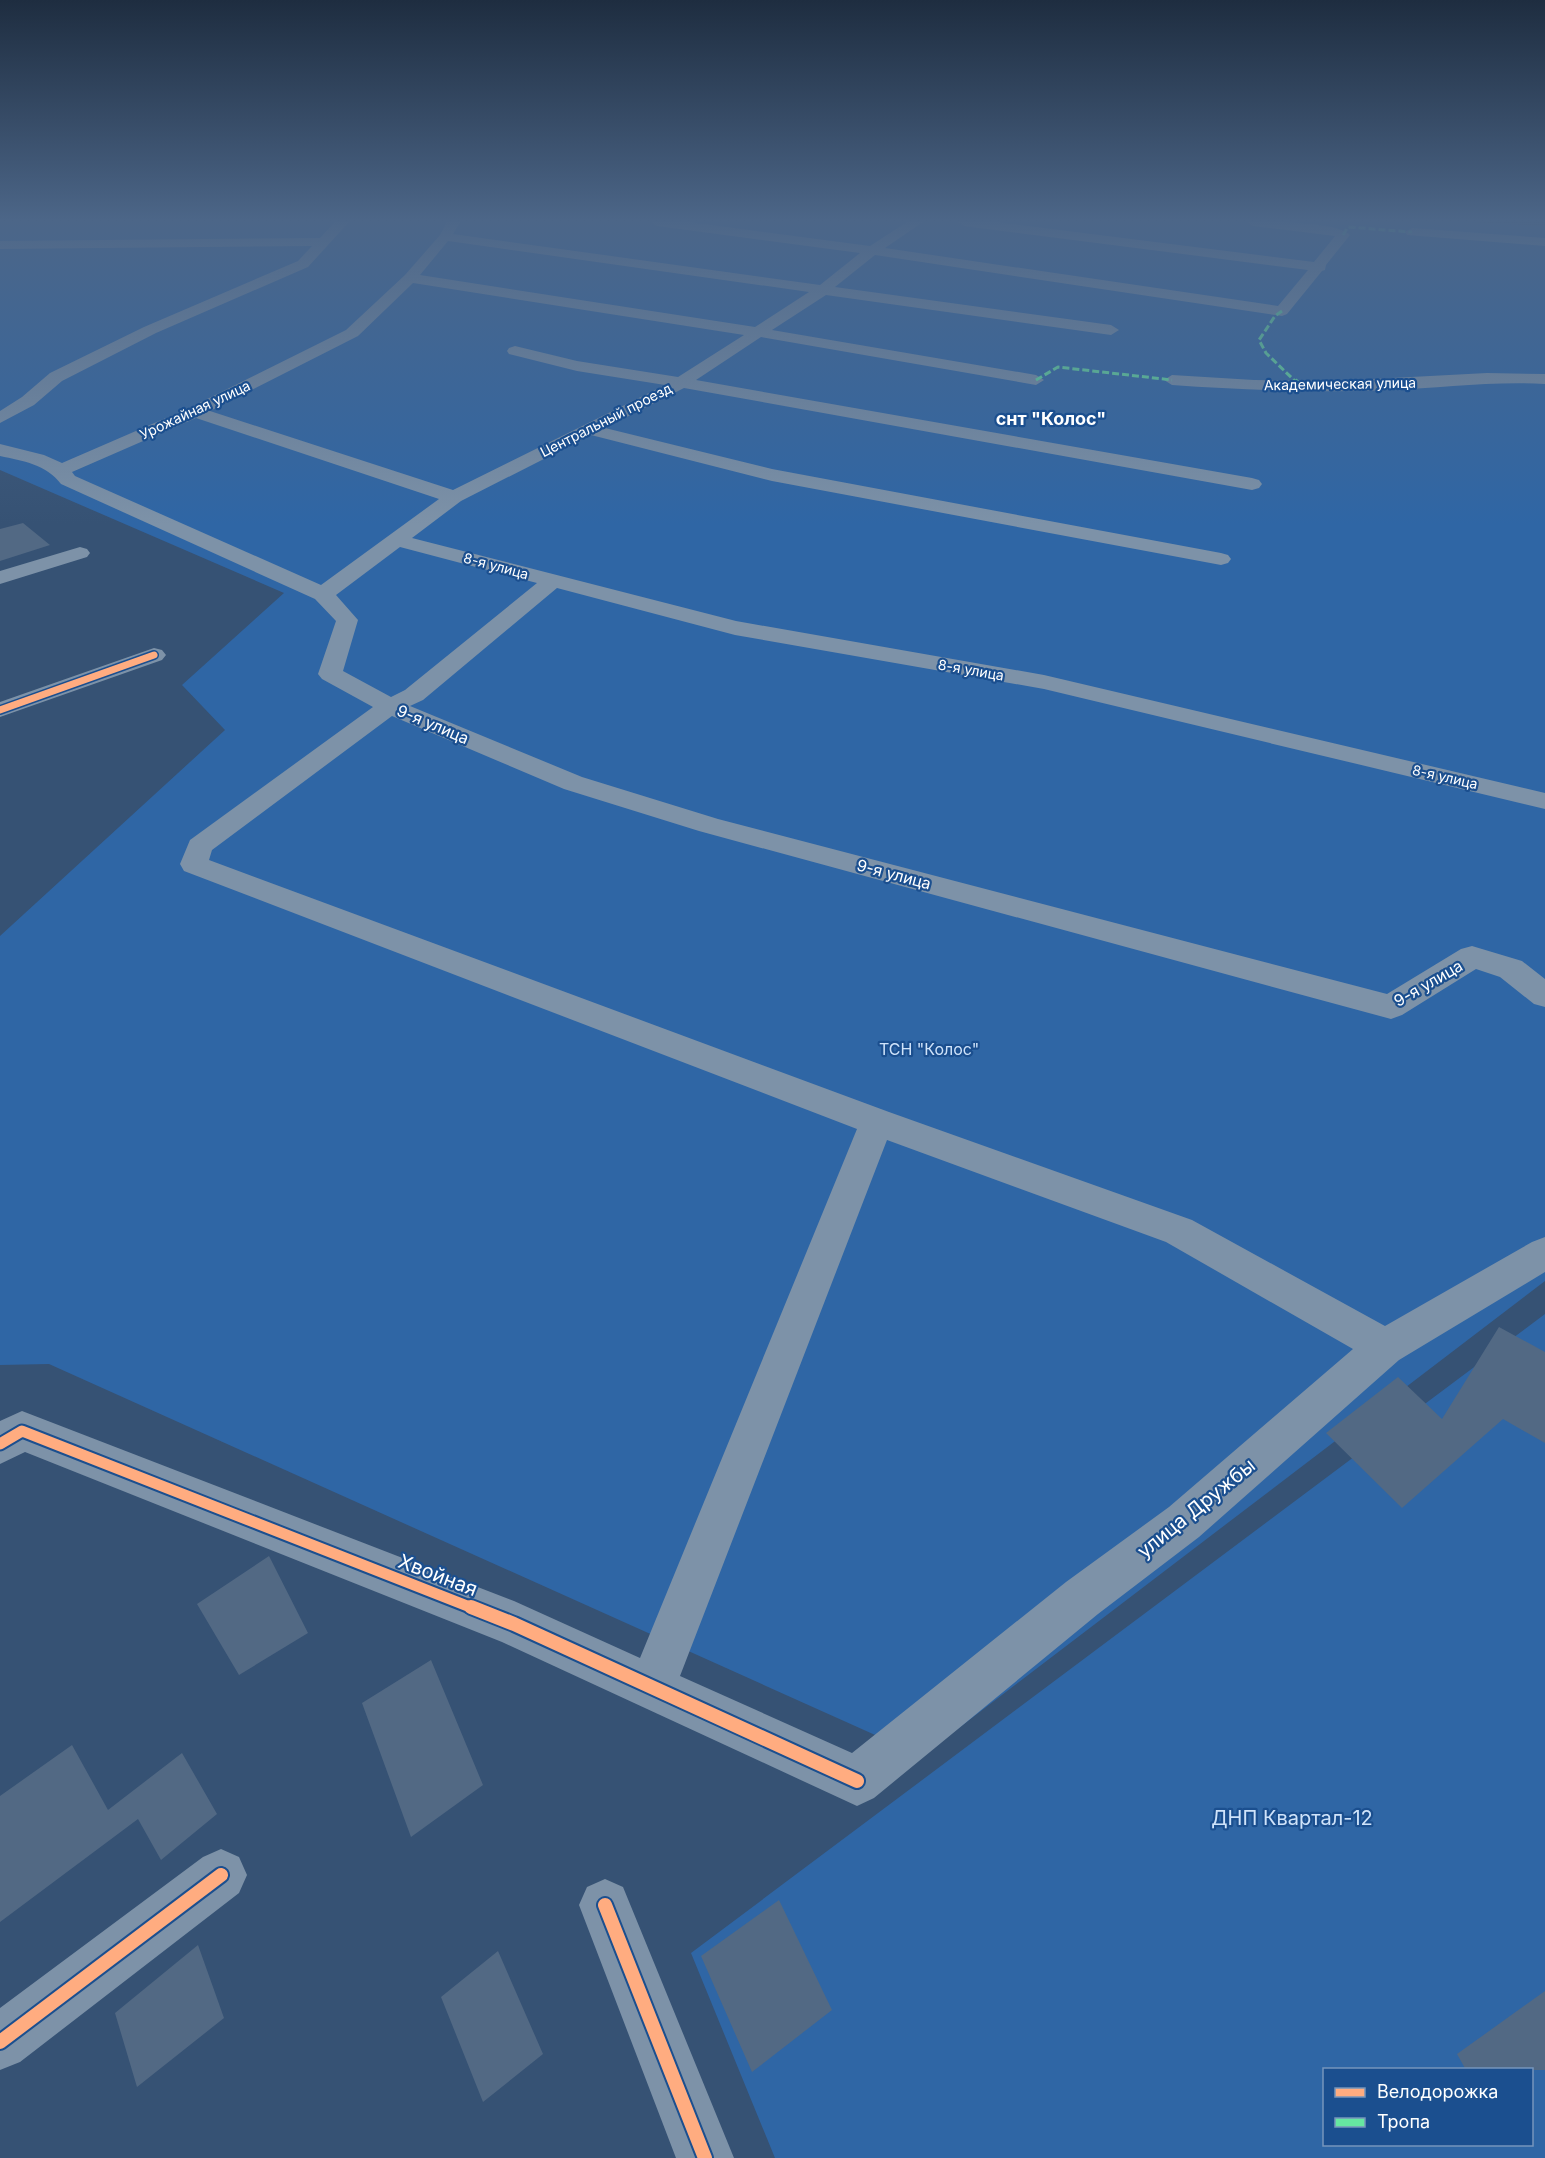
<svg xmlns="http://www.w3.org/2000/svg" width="1545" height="2158" font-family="Inter,sans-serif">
	<rect width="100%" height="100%" fill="#365274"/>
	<path fill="#2f66a5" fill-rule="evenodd" d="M0,222H1468L1545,226V1281L922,1756L49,1364L0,1365V936L225,730L182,685L284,593L0,470Z
		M1545,1314V2158H775L691,1953ZM1324,2070H1532V2144H1324Z"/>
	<path fill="#526984" d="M23,523L50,545L0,561V529Z
		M1499,1327L1545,1352V1443L1503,1419L1402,1508L1326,1433L1398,1377L1442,1419Z
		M269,1556L308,1633L239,1675L197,1604Z
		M431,1660L483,1785L411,1837L362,1703Z
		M72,1745L108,1810L182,1753L217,1814L161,1860L138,1819L0,1922V1796Z
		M779,1900L832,2010L752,2072L701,1956Z
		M198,1945L224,2018L137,2087L115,2013Z
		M498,1951L543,2054L483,2102L441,1997Z
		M1545,1991V2070H1466L1457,2054Z"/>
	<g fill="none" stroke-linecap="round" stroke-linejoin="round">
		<path fill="#7d92a8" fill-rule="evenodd" d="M335,222H349L308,267L156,333L62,381L34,405L0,423V411L22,397L50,373L144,327L298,261L312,246L0,249V241L320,238Z
			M447,222H460L453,234L820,285L860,253L657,226L651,222H689L870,246L907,222H923L885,248L1278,306L1308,270L964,226L958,222H997L1314,262L1335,236L1253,226L1247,222C1268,222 1336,221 1350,235L1326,265L1325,270L1322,271L1287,314L1282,316L875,255L835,287L1111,325L1119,330L1111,335L826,295L772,330L1036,375L1044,380L1036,385L761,337L696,380L1252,478L1259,480L1262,484L1259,488L1252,490L684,388L605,428L772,469L1221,553L1228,555L1231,559L1228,563L1221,565L772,481L591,435L461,501L412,538L736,621L1044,675L1545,793V809L1044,689L735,635L557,588L423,700L410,706L582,777L718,819L1387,994L1461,949L1472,946L1522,961L1545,979V1007L1534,1004L1500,977L1476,969L1402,1015L1391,1019L699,831L564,789L392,716L212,850L209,860L889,1112L1192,1220L1385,1326L1532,1242L1545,1237V1272L1399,1360L1199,1537L1098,1614L874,1798L857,1806L502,1642L25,1452L0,1464V1421L22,1411L514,1601L640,1658L857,1129L184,871L180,864L190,840L373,707L322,679L318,674L336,621L315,599L61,484C46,464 23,461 0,456V444L44,455L62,463L189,408L346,330L405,275L440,235ZM448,241L809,292L755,327L420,275ZM413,283L744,335L678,377L577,361L515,346L509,348L507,351L509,354L577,371L665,385L453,490L210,411L358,336ZM196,418L439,499L321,585L75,476L72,472ZM400,547L537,583L405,690L391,697L343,671L358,620L336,595ZM887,1140L1166,1242L1353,1349L1169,1507L1066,1582L852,1753L680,1676Z
			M1412,228L1545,238V246L1407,235L1405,232Z
			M1487,373L1545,374V384C1492,381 1441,388 1389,390C1316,393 1244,390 1172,385L1164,380L1172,375L1254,380L1335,381Z
			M80,547L87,549L90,553L87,557L0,584V571Z
			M154,648L162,650L166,655L162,660L0,717V702Z
			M221,1849L239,1857L247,1875L239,1893L20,2062L0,2070V2008L203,1857Z
			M605,1879L623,1887L734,2158H676L579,1905L587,1887Z"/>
		<path stroke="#66e7a1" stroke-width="3" stroke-dasharray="7 3" stroke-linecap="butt" d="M1343,235L1348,227L1412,232
			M1282,311L1275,316L1259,340L1266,353L1296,382
			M1036,380L1058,367L1172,380"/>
		<path stroke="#66e7a1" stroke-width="4.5" stroke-dasharray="8 4.5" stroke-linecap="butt" d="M1295,380L1301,386"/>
		<g stroke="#1b4f8f" stroke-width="10">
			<path id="cycleway-far2" d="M0,710L154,655"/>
		</g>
		<g stroke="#1b4f8f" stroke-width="15">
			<path id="cycleway-far1" d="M0,1444L22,1431L475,1609"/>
		</g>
		<g stroke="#1b4f8f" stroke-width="18">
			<path id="cycleway" d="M471,1607L514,1624L857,1781
				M605,1905L705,2158
				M0,2042L221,1875"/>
		</g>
		<use href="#cycleway-far2" stroke="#ffac80" stroke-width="7"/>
		<use href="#cycleway-far1" stroke="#ffac80" stroke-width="11"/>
		<use href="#cycleway" stroke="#ffac80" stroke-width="14"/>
	</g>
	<linearGradient id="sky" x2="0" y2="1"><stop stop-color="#1e2d40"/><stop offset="0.42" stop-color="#4c6688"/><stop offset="1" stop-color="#4c6688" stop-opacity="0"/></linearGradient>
	<rect width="1545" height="524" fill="url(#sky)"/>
	<g text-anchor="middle" stroke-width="4.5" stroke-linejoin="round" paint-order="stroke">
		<g font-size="14" fill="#fff" stroke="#1b4f8f">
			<text transform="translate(1340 384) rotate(-1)" y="5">Академическая улица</text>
			<text transform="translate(195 410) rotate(-25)" y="5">Урожайная улица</text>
			<text transform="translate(606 420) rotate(-27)" y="5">Центральный проезд</text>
			<text transform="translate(496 566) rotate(15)" y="5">8-я улица</text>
			<text transform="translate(971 670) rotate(10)" y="5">8-я улица</text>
			<text transform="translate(1445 777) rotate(13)" y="5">8-я улица</text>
		</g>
		<g font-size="16" fill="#fff" stroke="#1b4f8f">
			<text transform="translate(433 724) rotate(23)" y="6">9-я улица</text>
			<text transform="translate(894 874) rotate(15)" y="6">9-я улица</text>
			<text transform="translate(1428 983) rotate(-30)" y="6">9-я улица</text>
		</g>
		<g font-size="16" fill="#cfe3fa" stroke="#1b4f8f">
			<text x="929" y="1055">ТСН "Колос"</text>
		</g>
		<g font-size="18" font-weight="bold" fill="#fff" stroke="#1b4f8f">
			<text x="1051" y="425">снт "Колос"</text>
		</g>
		<g font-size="20" fill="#fff" stroke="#1b4f8f">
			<text transform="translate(1196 1508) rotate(-39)" y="7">улица Дружбы</text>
			<text transform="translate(438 1575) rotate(21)" y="7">Хвойная</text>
		</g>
		<g font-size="20" fill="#cfe3fa" stroke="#1b4f8f">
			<text x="1292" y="1825">ДНП Квартал-12</text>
		</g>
	</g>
	<rect x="1323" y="2068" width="210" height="78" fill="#1b4f8f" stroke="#7695bc" stroke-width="1.5"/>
	<rect x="1335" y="2088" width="30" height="9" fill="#ffac80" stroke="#7695bc" stroke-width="1.5"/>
	<text x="1377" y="2098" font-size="18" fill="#ffffff">Велодорожка</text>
	<rect x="1335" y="2118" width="30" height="9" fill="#66e7a1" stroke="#7695bc" stroke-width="1.5"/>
	<text x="1377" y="2128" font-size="18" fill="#ffffff">Тропа</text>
</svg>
